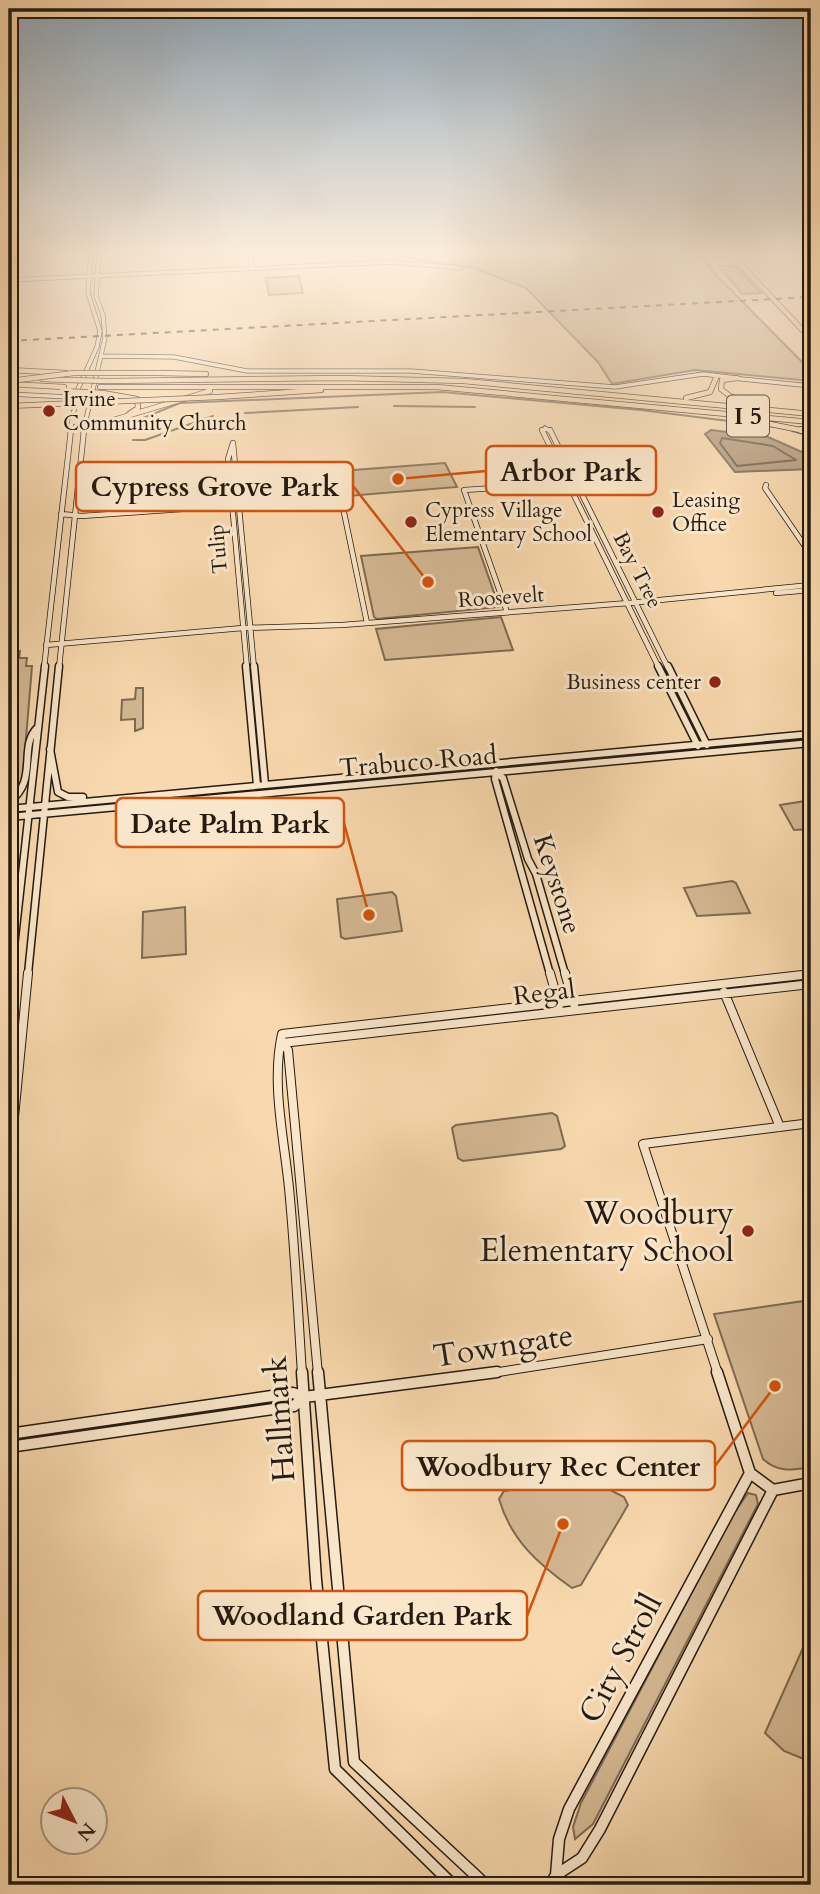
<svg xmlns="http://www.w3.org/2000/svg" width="820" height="1894" font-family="Cardo,serif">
	<rect width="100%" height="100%" fill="#f8d8ae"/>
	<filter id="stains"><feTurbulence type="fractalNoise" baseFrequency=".00286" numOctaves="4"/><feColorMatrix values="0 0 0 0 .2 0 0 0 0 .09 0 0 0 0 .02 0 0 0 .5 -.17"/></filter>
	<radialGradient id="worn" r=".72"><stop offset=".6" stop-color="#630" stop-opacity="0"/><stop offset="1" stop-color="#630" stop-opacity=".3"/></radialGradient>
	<path fill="#d4b893" stroke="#7c6a52" stroke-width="2" d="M407,250H696L717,276L801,361L811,376V381L695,370L612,384L598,362L526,288L474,268L417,260L409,257Z
		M719,266H735L761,293L742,294Z
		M299,276L303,293L269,295L266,278Z
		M445,463L457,487L348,496L341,471Z
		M478,547L499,607L377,619L374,617L361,556Z
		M501,617L513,650L385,660L376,629Z
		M20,651L19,658H27L26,666H32L22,787L9,800V652Z
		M136,688H143V728L135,731V719L121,720L122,700L135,699Z
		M811,800V829L794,830L780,805Z
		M732,881L736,883L750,913L697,916L684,888Z
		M392,892L396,896L402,931L345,939L341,937L337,899Z
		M185,907L186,954L142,958L143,912Z
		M552,1113L557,1116L565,1146L561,1149L463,1161L458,1158L452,1128L456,1125Z
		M811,1300V1467C792,1470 778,1473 763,1459L714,1314Z
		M589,1479L624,1497L628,1505L581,1585L572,1588C538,1564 511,1540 499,1499L504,1491Z
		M748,1493L756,1495L758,1504L593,1824L575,1839L573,1827L581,1803L732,1516Z
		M811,1630V1762L784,1751L765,1733Z"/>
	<path fill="#b09879" stroke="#78664f" stroke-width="2" d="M711,430L768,437L811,456V469L735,472L705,434Z"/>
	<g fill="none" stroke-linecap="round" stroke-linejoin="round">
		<path stroke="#6a5a45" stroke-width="2" d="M722,438L773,446L796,460L737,466L720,443Z"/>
		<path stroke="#78664f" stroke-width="2" d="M394,406L475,407
			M245,413L358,407
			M98,426L136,421L180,403L442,392L641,410L776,427
			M792,431L811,436
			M133,440H145L213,416"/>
		<g stroke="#251b11" stroke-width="5">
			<path id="secondary-far4" d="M247,250L253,268
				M9,280L391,262L461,268
				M101,356L174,357L247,371H411L615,387L703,374L737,378
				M732,378L811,386
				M9,394L89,398
				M545,428L551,432
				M70,432L78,389L97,347L100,331L88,293L91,250
				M83,432L105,338L103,315L96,296L99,250
				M543,432L545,429"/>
		</g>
		<g stroke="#251b11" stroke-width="6">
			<path id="secondary-far3" d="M542,430L659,668
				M550,430L668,668
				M233,443L228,459L247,668
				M233,443L254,668
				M766,485L765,488L811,555
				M61,514L82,516L341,498L367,623
				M776,593L811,590
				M507,612L464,490L571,483
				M46,645L243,628L342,625L629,603L811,585
				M44,668L71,430
				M59,668L84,430"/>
		</g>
		<g stroke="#251b11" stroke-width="9">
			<path id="secondary-far2" d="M246,666L257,785
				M254,666L265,784
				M658,666L698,746
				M668,666L707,745
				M50,749L58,792L68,797H83
				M496,771L495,779L550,974
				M497,774L503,778L528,859L536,874L565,974
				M9,802C39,781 18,747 37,728
				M9,809L811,734
				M9,817L811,743
				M11,974L45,666
				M28,974L59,666
				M807,974H811"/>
		</g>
		<g stroke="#251b11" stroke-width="10">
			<path id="secondary-far1" d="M550,973L559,1005
				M565,973L574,1004
				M9,990L11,973
				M724,992L780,1127
				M282,1043L288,1050L318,1374
				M282,1043L811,984
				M9,1169L28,973
				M302,1374C298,1312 295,1250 289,1188C284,1138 271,1083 282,1034L811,974
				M486,1374L708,1339
				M718,1374L643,1144L811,1123"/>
		</g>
		<g stroke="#251b11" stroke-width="13">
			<path id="secondary" d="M302,1372L316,1580L335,1769L453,1885
				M318,1372L354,1762L486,1885
				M717,1372L750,1473L773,1490L811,1483
				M9,1434L293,1393L304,1397L497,1372
				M9,1447L294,1406L304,1397
				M556,1875L582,1858L600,1829L773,1490
				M550,1885L556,1875L559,1839L569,1809L750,1473"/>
		</g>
		<g stroke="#251b11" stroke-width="6">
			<path id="primary" d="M727,250L811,339"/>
		</g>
		<g stroke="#251b11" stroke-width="6">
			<path id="highway-far1" d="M9,370L66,373
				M159,373L206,374
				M737,378L722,380L721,389L731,397L754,403
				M42,379L66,380
				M107,381L340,378L464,381L811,414
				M9,384L64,387
				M100,387H437L811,422
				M103,393L137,399L138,408L129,414
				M218,397L321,390
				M686,398L710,392L716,378
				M72,422L110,421L210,391
				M770,424L810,432"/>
		</g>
		<g stroke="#251b11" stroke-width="8">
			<path id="highway" d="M801,430L811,432"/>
		</g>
		<use href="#secondary-far4" stroke="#fae6ca" stroke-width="3.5"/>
		<use href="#secondary-far3" stroke="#fae6ca" stroke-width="4.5"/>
		<use href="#secondary-far2" stroke="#fae6ca" stroke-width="6"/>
		<use href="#secondary-far1" stroke="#fae6ca" stroke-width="8"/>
		<use href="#secondary" stroke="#fae6ca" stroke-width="10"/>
		<use href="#primary" stroke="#f8d8ae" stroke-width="4.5"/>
		<use href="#highway-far1" stroke="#f8d8ae" stroke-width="4.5"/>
		<use href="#highway" stroke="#f8d8ae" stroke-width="6"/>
		<path stroke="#251b11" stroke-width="2" stroke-dasharray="6 6" stroke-linecap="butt" d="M9,341L811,297"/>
		<g stroke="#251b11" stroke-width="6" stroke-linecap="butt">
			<path id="highway-bridge" d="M66,380L107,381
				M9,381L74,373H159
				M62,391L103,393
				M9,406L218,397"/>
		</g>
		<use href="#highway-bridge" stroke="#f8d8ae" stroke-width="4.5"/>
	</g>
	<linearGradient id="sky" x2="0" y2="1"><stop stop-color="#91a9bc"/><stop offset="0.49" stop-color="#fceddb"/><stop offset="1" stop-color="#fceddb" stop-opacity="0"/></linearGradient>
	<rect width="820" height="515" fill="url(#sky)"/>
	<g fill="#8f2418" stroke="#fae6ca" stroke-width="2.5">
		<circle cx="49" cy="411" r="7"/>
		<circle cx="658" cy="512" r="7"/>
		<circle cx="411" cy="522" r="7"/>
		<circle cx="715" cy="682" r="7"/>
		<circle cx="748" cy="1231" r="7"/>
	</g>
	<g text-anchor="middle" stroke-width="6" stroke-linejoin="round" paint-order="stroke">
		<g font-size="21" fill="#251b11" stroke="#fae6ca" text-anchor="start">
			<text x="63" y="406">Irvine<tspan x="63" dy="24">Community Church</tspan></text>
			<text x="672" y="507">Leasing<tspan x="672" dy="24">Office</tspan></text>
			<text x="425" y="517">Cypress Village<tspan x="425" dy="24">Elementary School</tspan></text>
			<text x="701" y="689" text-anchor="end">Business center</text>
		</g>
		<g font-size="21" fill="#251b11" stroke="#fae6ca">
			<text transform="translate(218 549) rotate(-95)" y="7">Tulip</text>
			<text transform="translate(638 570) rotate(63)" y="7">Bay Tree</text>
			<text transform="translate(501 597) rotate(-4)" y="7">Roosevelt</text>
		</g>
		<rect fill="#fae6ca" stroke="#655848" stroke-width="2" x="727" y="395.5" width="42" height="41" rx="5"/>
		<g font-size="24" font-weight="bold" fill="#251b11">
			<text x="748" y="424">I 5</text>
		</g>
		<g font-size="26" fill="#251b11" stroke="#fae6ca">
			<text transform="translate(418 761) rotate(-5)" y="9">Trabuco Road</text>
			<text transform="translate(558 884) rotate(72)" y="9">Keystone</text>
			<text transform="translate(544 992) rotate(-7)" y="9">Regal</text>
		</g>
		<g font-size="32" fill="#251b11" stroke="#fae6ca" text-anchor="end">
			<text x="734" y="1224">Woodbury<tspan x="734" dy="37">Elementary School</tspan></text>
		</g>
		<g font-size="32" fill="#251b11" stroke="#fae6ca">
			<text transform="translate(503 1345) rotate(-9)" y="11">Towngate</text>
			<text transform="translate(279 1419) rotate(-94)" y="11">Hallmark</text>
			<text transform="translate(620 1658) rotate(-62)" y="11">City Stroll</text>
		</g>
	</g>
	<path fill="none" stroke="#d4530c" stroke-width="2.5" d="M398 479L486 471M428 582L353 486M369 915L344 823M775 1386L715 1466M563 1524L527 1616"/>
	<g fill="#d4530c" stroke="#fae6ca" stroke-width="2.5">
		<circle cx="398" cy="479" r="7"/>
		<circle cx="428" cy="582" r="7"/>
		<circle cx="369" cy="915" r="7"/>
		<circle cx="775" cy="1386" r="7"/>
		<circle cx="563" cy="1524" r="7"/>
	</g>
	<g fill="#fae6ca" stroke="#d4530c" stroke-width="2.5">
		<rect x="486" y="446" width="170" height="49" rx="7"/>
		<rect x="76" y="462" width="277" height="49" rx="7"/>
		<rect x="116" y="798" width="228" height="49" rx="7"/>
		<rect x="402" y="1441" width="313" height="49" rx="7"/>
		<rect x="198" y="1591" width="329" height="49" rx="7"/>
	</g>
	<g font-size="28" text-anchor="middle" font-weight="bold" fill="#251b11">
		<text x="571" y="481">Arbor Park</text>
		<text x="215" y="496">Cypress Grove Park</text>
		<text x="230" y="833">Date Palm Park</text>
		<text x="558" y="1476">Woodbury Rec Center</text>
		<text x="362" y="1625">Woodland Garden Park</text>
	</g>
	<rect width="820" height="1894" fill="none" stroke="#f8d8ae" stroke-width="35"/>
	<rect x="10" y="10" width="799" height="1873" fill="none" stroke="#251b11" stroke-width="3.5"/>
	<rect x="18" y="18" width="785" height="1859" fill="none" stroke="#251b11" stroke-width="2"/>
	<g transform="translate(74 1821) rotate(132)"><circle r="33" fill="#fae6ca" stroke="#a59580" stroke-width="2"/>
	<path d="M0-5L12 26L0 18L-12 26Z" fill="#8f2418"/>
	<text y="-10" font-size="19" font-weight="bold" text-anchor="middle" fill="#251b11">N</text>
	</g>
	<rect width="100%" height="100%" filter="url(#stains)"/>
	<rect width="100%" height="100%" fill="url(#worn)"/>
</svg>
